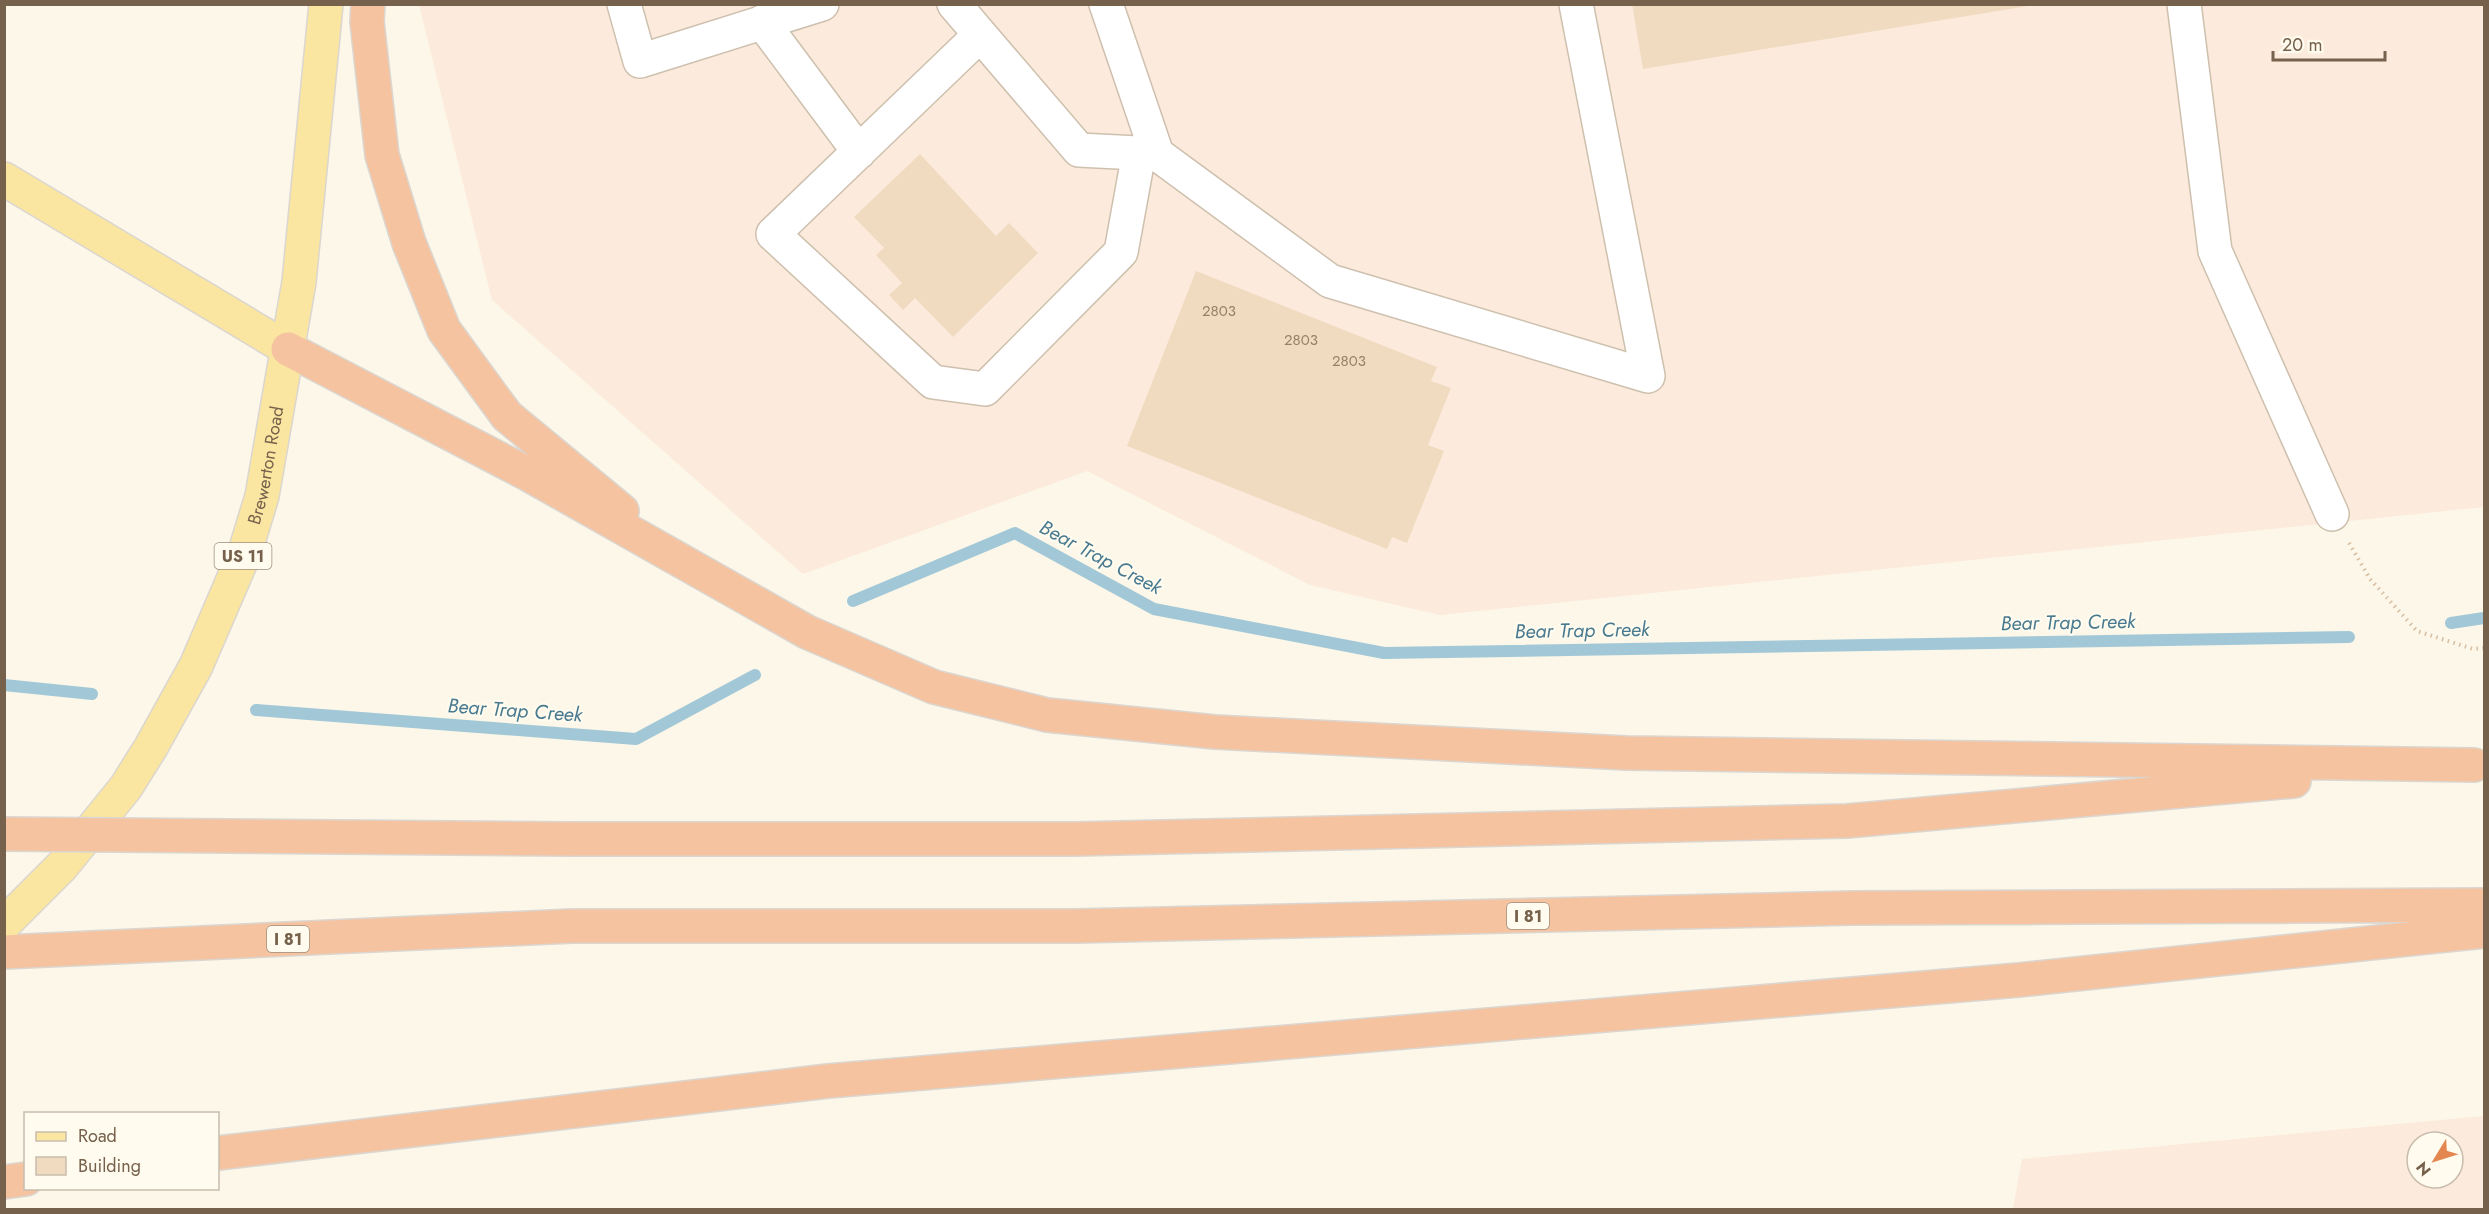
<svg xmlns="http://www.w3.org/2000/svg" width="2489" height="1214" font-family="Jost,sans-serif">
	<rect width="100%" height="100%" fill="#fcf7e8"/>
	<path fill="#fceadc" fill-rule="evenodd" d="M419,5H2484V507L1440,615L1310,585L1087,471L803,574L492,300Z
		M2484,1116V1209H2013L2022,1159ZM2417,1142H2453V1178H2417Z"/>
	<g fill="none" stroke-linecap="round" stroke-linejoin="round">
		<path stroke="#a2c8d8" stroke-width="12" d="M853,601L1015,533L1154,609L1384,653L2349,637
			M2451,623L2484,618
			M4,685L92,694
			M256,710L636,739L755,675"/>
	</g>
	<path fill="#f1dbc0" d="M1632,4H2028V6L1643,69Z
		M920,154L996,236L1009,223L1038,253L953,337L915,298L903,310L889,295L902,283L876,255L884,248L854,217Z
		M1196,271L1437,367L1431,381L1451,388L1428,445L1444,451L1407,543L1392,537L1387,549L1127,446Z"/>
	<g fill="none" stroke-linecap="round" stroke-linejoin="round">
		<g stroke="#cec0ae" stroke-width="36">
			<path id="minor" d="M624,4L640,61L822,4
				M954,4L1079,150L1157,154
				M1106,4L1157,154L1330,281L1648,376L1576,4
				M2184,4L2215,251L2332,514
				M762,22L859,152
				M980,35L773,234L933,382L985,389L1121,252L1139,153"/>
		</g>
		<g stroke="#dbd6d0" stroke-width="36">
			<g id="major">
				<path d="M4,179L288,349"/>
				<path id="s1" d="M4,924L62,866L126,787L151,747L196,666L245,552L262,496L299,282L326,4"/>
			</g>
		</g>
		<g stroke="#dbd6d0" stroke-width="36">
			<path id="highway" d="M368,4L367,22L382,155L409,243L444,330L507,416L622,511
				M288,349L526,473L807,632L934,687L1047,715L1215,732L1626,753L2474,765
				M571,839H1075L1847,821L2294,781
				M4,952L572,926H1076L1852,908L2484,905
				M218,1153L828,1081L2019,980L2484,931
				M4,1182L26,1179"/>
		</g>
		<path stroke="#d7bea2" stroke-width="4" stroke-dasharray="1.5 4.5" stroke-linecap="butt" d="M2349,543L2370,579L2417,631L2473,649L2484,648"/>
		<use href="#minor" stroke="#fff" stroke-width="33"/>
		<use href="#major" stroke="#fae6a1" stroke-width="33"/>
		<use href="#highway" stroke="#f5c3a0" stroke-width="33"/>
		<g stroke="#dbd6d0" stroke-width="36" stroke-linecap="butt">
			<path id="highway-bridge" d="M4,834L571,839"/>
		</g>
		<use href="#highway-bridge" stroke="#f5c3a0" stroke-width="33"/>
	</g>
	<g text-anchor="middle" stroke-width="4.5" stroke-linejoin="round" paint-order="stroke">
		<g font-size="15" fill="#958069">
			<text x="1219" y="316">2803</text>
			<text x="1301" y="345">2803</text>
			<text x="1349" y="366">2803</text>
		</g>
		<g fill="#fffbee" stroke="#9f8f7d" stroke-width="1.5">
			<rect x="214.5" y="543" width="57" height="26" rx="4.5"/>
			<rect x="1507" y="903" width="42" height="26" rx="4.5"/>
			<rect x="267" y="926" width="42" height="26" rx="4.5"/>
		</g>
		<g font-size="16" font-weight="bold" fill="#76614c">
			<text x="243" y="562">US 11</text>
			<text x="1528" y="922">I 81</text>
			<text x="288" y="945">I 81</text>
		</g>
		<g font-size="18" fill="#76614c" stroke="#fffbee">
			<text dy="6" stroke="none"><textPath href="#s1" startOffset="537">Brewerton Road</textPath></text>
		</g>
		<g font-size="20" font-style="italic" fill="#497a90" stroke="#fffbee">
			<text transform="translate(1101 557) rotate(28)" y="7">Bear Trap Creek</text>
			<text transform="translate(2068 622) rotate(-1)" y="7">Bear Trap Creek</text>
			<text transform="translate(1582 630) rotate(-1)" y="7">Bear Trap Creek</text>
			<text transform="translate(515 710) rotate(4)" y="7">Bear Trap Creek</text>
		</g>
	</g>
	<rect width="2489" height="1214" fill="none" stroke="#76614c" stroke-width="12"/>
	<rect x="24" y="1112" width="195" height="78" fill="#fffbee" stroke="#c8bdad" stroke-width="1.5"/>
	<rect x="36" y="1132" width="30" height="9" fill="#fae6a1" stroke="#c8bdad" stroke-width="1.5"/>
	<text x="78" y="1142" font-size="18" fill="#76614c">Road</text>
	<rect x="36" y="1157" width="30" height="18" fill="#f1dbc0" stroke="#c8bdad" stroke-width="1.5"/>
	<text x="78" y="1172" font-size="18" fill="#76614c">Building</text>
	<g transform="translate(2435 1160) rotate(232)"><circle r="28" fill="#fffbee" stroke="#c8bdad" stroke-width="1.5"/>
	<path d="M0-4.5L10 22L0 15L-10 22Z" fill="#e4864f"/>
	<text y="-9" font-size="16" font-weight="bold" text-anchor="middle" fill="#76614c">N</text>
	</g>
	<path d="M2273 51v9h112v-9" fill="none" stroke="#76614c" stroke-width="3"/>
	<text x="2282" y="51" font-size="18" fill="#76614c" stroke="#fffbee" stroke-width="4.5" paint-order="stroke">20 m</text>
</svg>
